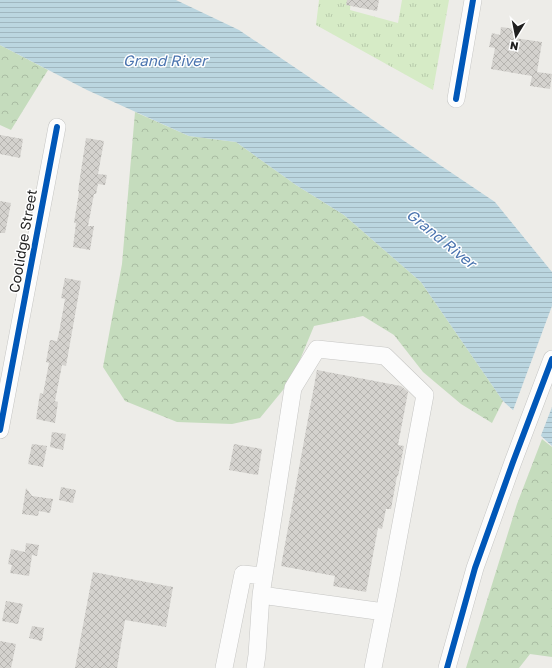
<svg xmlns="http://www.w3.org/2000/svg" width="552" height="668" font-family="'Golos Text',sans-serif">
	<defs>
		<pattern id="grass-tufts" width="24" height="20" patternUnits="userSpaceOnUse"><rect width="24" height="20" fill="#d6ebc6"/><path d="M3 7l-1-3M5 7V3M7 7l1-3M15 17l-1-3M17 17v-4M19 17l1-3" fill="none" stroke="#b7c9aa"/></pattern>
		<pattern id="forest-crowns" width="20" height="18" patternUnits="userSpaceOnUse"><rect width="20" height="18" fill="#c5dcbd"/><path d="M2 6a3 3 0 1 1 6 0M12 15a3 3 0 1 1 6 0" fill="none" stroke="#a9bca2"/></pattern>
		<pattern id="water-rules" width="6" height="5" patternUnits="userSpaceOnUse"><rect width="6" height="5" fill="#bbd6e0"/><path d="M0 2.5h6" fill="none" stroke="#a0b7c0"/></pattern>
		<pattern id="building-cross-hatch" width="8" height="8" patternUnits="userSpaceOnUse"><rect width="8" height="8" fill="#d4d2ce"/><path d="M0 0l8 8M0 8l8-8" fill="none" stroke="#b6b4b0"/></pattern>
	</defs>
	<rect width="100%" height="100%" fill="#edece8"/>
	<path fill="url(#grass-tufts)" d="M319,0H351L350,10L398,23L402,0H449L433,90L316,25Z"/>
	<path fill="url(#forest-crowns)" d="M0,45L48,70L11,130L0,125Z
		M135,112L189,136L236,142L296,185L344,215L421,282L503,401L492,423L461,404L423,372L394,335L363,316L314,326L292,379L260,418L232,424L177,422L125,401L103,367L122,264Z
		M542,439L552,447V657L530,654L519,668H466L517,504Z"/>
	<path fill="url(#water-rules)" d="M0,0H176L239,30L495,202L552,272V446L503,401L421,282L344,215L296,185L236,142L189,136L87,90L0,45Z"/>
	<path fill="#edece8" d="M552,306V407L540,438L512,413Z"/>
	<path fill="url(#building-cross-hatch)" d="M347,0H379L377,11L346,5Z
		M501,27L515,29L514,38L542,42L537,72L552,74L550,89L530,86L532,76L491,69L495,48L489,47L492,33L500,35Z
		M0,135L23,139L20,158L0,154Z
		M86,138L104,141L98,174L107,175L105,185L98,184L96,194H94L88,226H94L90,250L73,247L76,223H74L79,192L78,191Z
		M0,201L11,203L5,233H0Z
		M65,278L81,281L66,366L62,365L55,401L58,402L55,423L36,419L40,393L43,394L49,363L46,362L50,340L57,341L59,333L65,299L61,298Z
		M317,370L401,386L408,392L398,445L404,446L398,476H397L391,509H386L382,529L378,528L366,592L333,586L335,576L281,566Z
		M52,432L66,434L63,450L50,447Z
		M32,444L47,446L43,467L28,464Z
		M234,444L262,449L258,475L229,470Z
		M61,487L76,490L73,503L59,500Z
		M26,488L32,496L53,499L50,513L39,511L38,516L22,514Z
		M26,543L39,545L37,556L32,555L29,576L10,573L12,565L8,564L11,549L25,552Z
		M93,572L173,587L166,627L125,620L117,668H75Z
		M6,601L23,604L18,624L2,621Z
		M32,626L44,628L42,641L29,638Z
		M0,641L16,644L11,668H0Z"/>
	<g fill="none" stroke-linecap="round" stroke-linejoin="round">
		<g stroke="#c6c6c4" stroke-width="18">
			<path id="minor" d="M456,99L473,0
				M0,430L57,127
				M224,668L243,574L264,576
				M255,668L257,655L261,595
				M373,668L388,593L425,395L385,356L317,349L293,388L261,595L384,612
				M447,668L475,568L513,462L552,359"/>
		</g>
		<use href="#minor" stroke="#fcfcfc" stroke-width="17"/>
		<g stroke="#fff" stroke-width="8">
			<path id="cycleway" d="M456,99L473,0
				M0,430L57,127
				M447,668L475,568L513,462L552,359"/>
		</g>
		<use href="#cycleway" stroke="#0057b8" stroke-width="6"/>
	</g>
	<g text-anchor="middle" stroke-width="3" stroke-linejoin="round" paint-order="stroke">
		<g font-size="14" fill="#1f1f1f" stroke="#fff">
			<text transform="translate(23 241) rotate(-80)" y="5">Coolidge Street</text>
		</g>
		<g font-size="15" font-style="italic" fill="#4b74af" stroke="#fff">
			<text x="165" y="66">Grand River</text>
			<text transform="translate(441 239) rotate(39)" y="5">Grand River</text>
		</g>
	</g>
	<g transform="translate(516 36) rotate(190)" stroke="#ffffff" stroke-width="3" paint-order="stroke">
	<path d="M0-3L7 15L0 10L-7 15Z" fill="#1f1f1f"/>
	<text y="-6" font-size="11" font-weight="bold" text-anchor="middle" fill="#1f1f1f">N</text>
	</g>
</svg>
